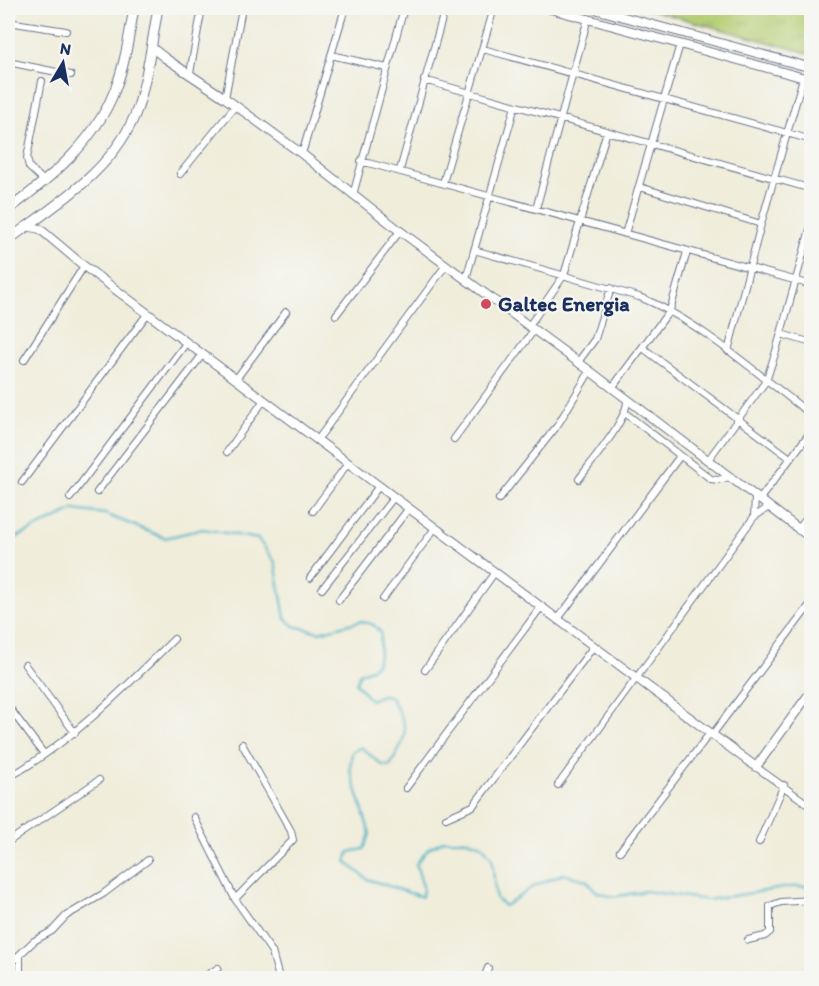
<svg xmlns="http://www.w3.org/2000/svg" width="819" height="986" font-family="Itim,sans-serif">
	<defs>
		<pattern id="park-tufts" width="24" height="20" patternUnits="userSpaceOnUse" patternTransform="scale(1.5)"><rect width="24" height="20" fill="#b4cd72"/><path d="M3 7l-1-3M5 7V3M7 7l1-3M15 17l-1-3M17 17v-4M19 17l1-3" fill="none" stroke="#9ab065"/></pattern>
	</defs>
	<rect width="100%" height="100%" fill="#f6f6f2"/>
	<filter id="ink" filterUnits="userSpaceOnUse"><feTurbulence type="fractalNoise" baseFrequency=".0167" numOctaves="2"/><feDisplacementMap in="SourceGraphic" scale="12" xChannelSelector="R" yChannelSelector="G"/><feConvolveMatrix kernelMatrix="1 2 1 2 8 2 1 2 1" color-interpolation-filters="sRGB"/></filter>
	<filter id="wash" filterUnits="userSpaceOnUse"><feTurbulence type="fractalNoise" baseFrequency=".008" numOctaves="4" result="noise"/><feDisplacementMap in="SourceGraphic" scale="24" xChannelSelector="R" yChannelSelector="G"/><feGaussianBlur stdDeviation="1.35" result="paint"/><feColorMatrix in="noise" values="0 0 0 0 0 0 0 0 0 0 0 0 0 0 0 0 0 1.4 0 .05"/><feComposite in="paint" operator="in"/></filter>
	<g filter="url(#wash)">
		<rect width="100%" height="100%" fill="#f0eddb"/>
		<path fill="url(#park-tufts)" stroke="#687e68" stroke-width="1.5" d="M644,8H811V54Z"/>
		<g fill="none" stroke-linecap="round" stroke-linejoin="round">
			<path stroke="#47b1c6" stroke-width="2" d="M8,530L15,538L74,510L105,514L165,538L203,529L258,539L275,562L285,618L294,626L319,632L361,621L374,625L381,633C379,653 383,668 360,673L356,683L370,700L382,695L390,696C409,730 410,731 390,766L382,765L361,747L352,752L350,769L370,834L364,849L349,852L346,862L367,879L422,897L423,887L416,864L429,848L445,840H467L482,845L492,858L496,899L505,906L534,886L563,874L586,880L597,892L613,897L646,891L707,900L790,887L812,886"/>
		</g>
	</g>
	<g filter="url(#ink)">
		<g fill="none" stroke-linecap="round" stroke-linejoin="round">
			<g stroke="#66728a" stroke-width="8">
				<path id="minor" d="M8,22L66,31
					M483,49L812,140
					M331,55L387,68
					M8,62L71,75
					M190,73L202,8
					M424,80L812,189
					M42,81L27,158L29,167L45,182
					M225,98L242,8
					M302,154L345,8
					M361,161L812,285
					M400,170L445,8
					M180,174L236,105
					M443,183L494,8
					M640,187L761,224
					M353,195L404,8
					M536,209L588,18
					M625,234L680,44
					M474,250L639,297C699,320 759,376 812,415
					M466,279L515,106
					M336,315L400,231
					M529,326L564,275L607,131
					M781,334L812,343
					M643,348L790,458
					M728,351L761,224L803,78
					M24,360L84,266
					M578,362L595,339L611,288
					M236,379L286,312
					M612,388L670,310L687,252
					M625,413L711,479L718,480L729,477
					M321,435L446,265
					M454,439L534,330
					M227,452L264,400
					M708,460L766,381L776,351L812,222
					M579,479C592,461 628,419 627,400
					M22,482L148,313
					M97,492L203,354
					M70,498L187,342
					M499,499L557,426L590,371
					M759,500L812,430
					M313,511L348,463
					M754,517L755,497
					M310,578L379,486
					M322,589L394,497
					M383,599L435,528
					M339,600L409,508
					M558,619L680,456
					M25,665L75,733
					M425,670L495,572
					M8,706L44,754
					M712,735L812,602
					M242,744L291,831L293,840L235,899L272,952L279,978
					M756,767L812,807
					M8,778C73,740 121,692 174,639
					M558,785L754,517L769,507
					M406,788L541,607
					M194,817L235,899
					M446,818L473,806L594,646
					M8,842L99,780
					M759,842L784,785
					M620,851L710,733
					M748,940L765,936L770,932V906L781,902L812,900
					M20,955V978
					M8,961L15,959L34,941L52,931L66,916L103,894L148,860
					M203,978L218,968
					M484,978L488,968"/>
			</g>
			<g stroke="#66728a" stroke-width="10">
				<path id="tertiary" d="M547,8L812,80
					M591,8L812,68
					M151,47L165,58L225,98L302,154L400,231L590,371L812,539
					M27,226L40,229L84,266L756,767L812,690
					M799,530L812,513"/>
			</g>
			<g stroke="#66728a" stroke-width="11">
				<path id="secondary" d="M8,210C50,178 94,143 114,92C125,66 129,36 134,8
					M8,240C57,204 117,168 138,107C148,75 152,41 158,8"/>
			</g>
			<use href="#minor" stroke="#fff" stroke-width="6"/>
			<use href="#tertiary" stroke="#fff" stroke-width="8"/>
			<use href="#secondary" stroke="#fff" stroke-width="9"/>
		</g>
	</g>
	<circle fill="#d1495b" stroke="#f6f6f2" stroke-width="2" cx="486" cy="304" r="6"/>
	<g text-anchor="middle" stroke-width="4.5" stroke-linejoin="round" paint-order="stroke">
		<g font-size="21" font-weight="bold" fill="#1b2f5e" stroke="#f6f6f2" text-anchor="start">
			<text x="498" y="311">Galtec Energia</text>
		</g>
	</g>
	<rect width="819" height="986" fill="none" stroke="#f6f6f2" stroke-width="30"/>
	<g transform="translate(63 63) rotate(10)" stroke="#f6f6f2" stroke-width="4.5" paint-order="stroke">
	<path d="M0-4.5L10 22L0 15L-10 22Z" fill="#1b2f5e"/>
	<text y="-9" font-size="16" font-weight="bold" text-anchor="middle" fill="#1b2f5e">N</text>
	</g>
</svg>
